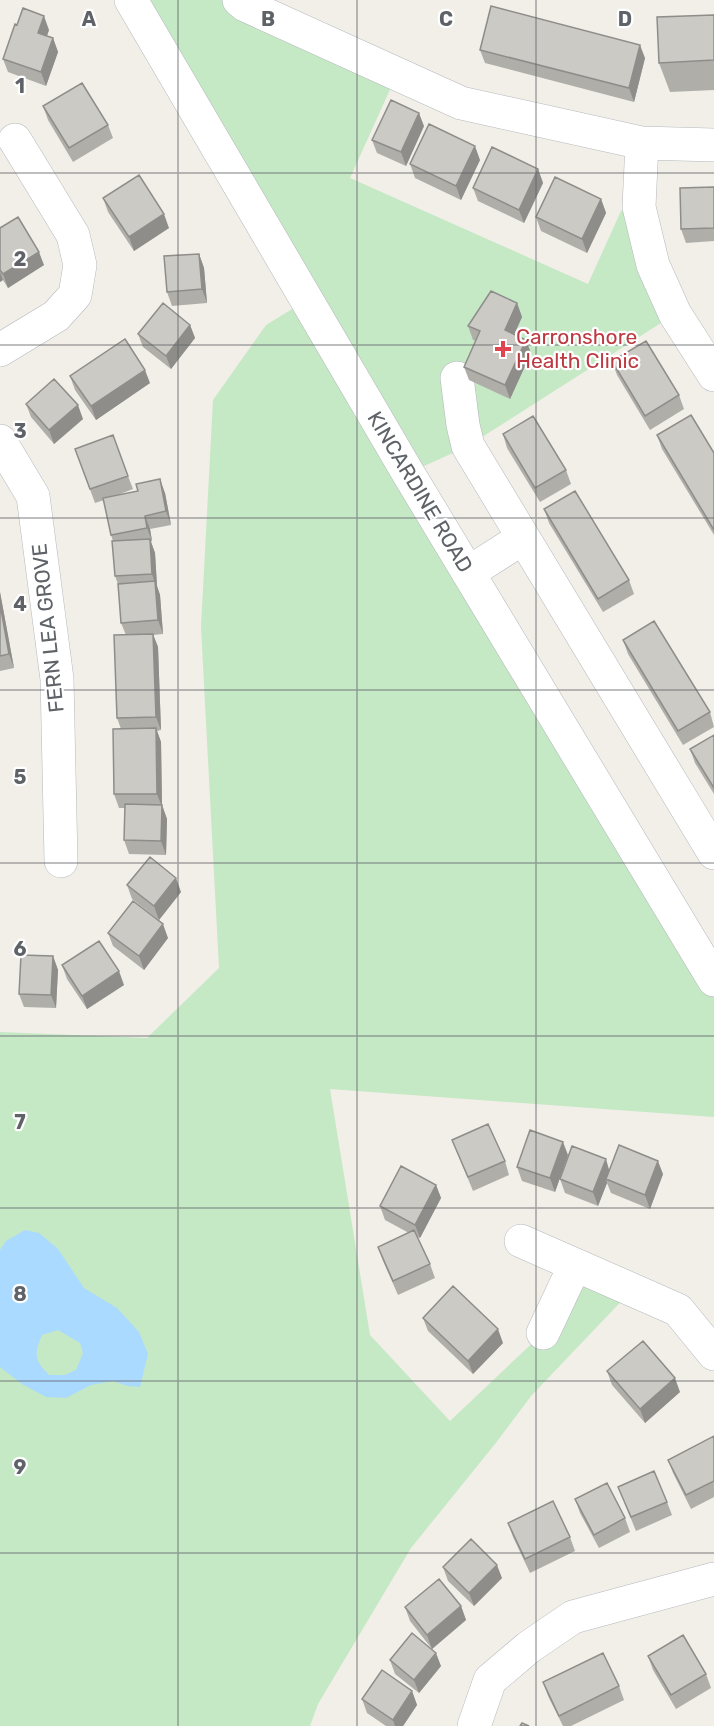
<svg xmlns="http://www.w3.org/2000/svg" width="714" height="1726" font-family="Rubik,sans-serif">
	<rect width="100%" height="100%" fill="#f1efe8"/>
	<path fill="#c5e8c5" d="M131,0H239L397,74L350,178L588,284L621,211L639,207L675,314L468,446L409,473L714,980V1117L330,1089L370,1335L450,1421L543,1333L575,1265L632,1290L531,1396L495,1444L411,1548L318,1704L310,1726H0V1032L147,1038L219,968L201,627L213,400L266,325L307,300Z"/>
	<path fill="#aadaff" fill-rule="evenodd" d="M25,1230L39,1233L58,1249L84,1288L117,1308L139,1332L148,1354L140,1387L128,1386L113,1381L91,1385L66,1398L46,1397L22,1384L0,1367V1250L6,1241ZM58,1330L80,1343L83,1353L76,1370L65,1375H49C34,1360 34,1354 42,1335Z"/>
	<g fill="none" stroke-linecap="round" stroke-linejoin="round">
		<g stroke="#b5b8bc" stroke-width="34">
			<path id="minor" d="M131,0L408,473L714,980
				M239,0L245,5L461,103L642,143L714,145
				M642,143L639,207L653,265L675,314L714,375
				M0,350L56,316L75,295L80,265L73,235L15,140
				M457,378L463,425L468,446L714,853
				M0,441L33,496L57,679L61,861
				M468,573L523,538
				M521,1241L678,1310L714,1354
				M543,1333L575,1265
				M474,1726L490,1680L529,1647L573,1617L714,1579"/>
		</g>
		<use href="#minor" stroke="#fff" stroke-width="33"/>
	</g>
	<path fill="#afaea9" d="M714,15V90L670,92L659,63Z
		M17,25L49,30L47,36L53,38L58,52L46,86L8,72L3,59Z
		M480,50L645,58L634,102L485,63Z
		M43,106L108,125L113,138L73,162L48,120Z
		M424,126L406,166L377,153L372,140Z
		M480,160L461,200L415,178L410,164Z
		M538,169L543,183L524,223L478,201L473,188Z
		M714,187V241L686,243L681,229Z
		M103,198L169,228L134,251L108,212Z
		M601,199L606,213L587,253L541,231L536,217Z
		M0,228L44,265L8,288L3,280L0,282Z
		M199,254L204,268L207,303L172,306L167,292Z
		M517,303L522,317L514,334L531,353L510,399L469,380L464,367L476,341L473,340L468,326Z
		M190,325L195,338L171,369L143,347L138,334Z
		M612,361L679,395L684,409L650,430L617,375Z
		M70,376L150,383L96,420L75,390Z
		M26,404L83,419L54,444L31,417Z
		M503,434L566,470L571,484L540,502L507,448Z
		M657,435L714,453V535L662,449Z
		M75,449L128,476L133,489L115,496L165,493L171,525L150,529L152,541L151,542L155,553L157,586L160,595L163,634L153,635L158,647L161,730L157,731L161,742L162,805L167,819L166,855L129,854L124,840L125,808H119L114,794L121,729L117,718L126,635L121,623L119,587L115,576L113,541L111,535L104,500L95,503Z
		M544,509L629,580L634,594L603,612L549,523Z
		M0,592L14,668L0,671Z
		M623,640L710,712L714,727L683,745L628,654Z
		M714,735V794L695,763L690,749Z
		M127,885L181,892L159,920L132,899Z
		M108,933L168,938L144,970L113,946Z
		M53,956L58,970L56,1008L24,1007L19,994Z
		M62,965L124,985L87,1009L67,979Z
		M452,1140L505,1161L509,1175L473,1191Z
		M568,1155L555,1192L522,1181L517,1167Z
		M609,1170L663,1174L650,1209L611,1193L607,1183L598,1206L565,1193L560,1179Z
		M436,1185L441,1198L420,1238L417,1237L430,1264L435,1278L398,1295L383,1261L378,1247L409,1233L385,1220L380,1206Z
		M423,1318L503,1343L473,1374L428,1331Z
		M607,1371L680,1392L645,1423L612,1385Z
		M714,1436V1497L691,1509L673,1473L668,1460Z
		M618,1487L667,1502L672,1515L636,1531Z
		M575,1499L625,1518L630,1532L599,1548L580,1513Z
		M508,1523L570,1537L575,1551L530,1573L513,1537Z
		M443,1567L502,1578L474,1606L448,1581Z
		M461,1606L466,1620L432,1649L410,1621L405,1607Z
		M648,1656L706,1674L711,1688L676,1709L653,1670Z
		M390,1660L441,1666L419,1693L395,1674Z
		M543,1682L619,1686L624,1700L571,1726H563L548,1696Z
		M412,1691L417,1705L403,1726H386L367,1713L362,1699Z"/>
	<path fill="#8f8d8a" d="M44,16L49,30L43,46L38,33Z
		M53,38L58,52L46,86L41,72Z
		M640,45L645,58L634,102L629,88Z
		M419,113L424,126L406,166L401,152Z
		M475,146L480,160L461,200L456,186Z
		M538,169L543,183L524,223L519,210Z
		M601,199L606,213L587,253L582,239Z
		M164,214L169,228L134,251L129,237Z
		M39,252L44,265L8,288L3,274Z
		M199,254L204,268L207,303L202,289Z
		M0,272L3,280L0,282Z
		M517,303L522,317L510,344L505,330Z
		M190,325L195,338L171,369L166,356Z
		M526,340L531,353L510,399L505,385Z
		M145,370L150,383L96,420L91,406Z
		M78,405L83,419L54,444L49,430Z
		M160,479L165,493L171,525L166,511Z
		M145,516L150,529L152,541L147,528Z
		M150,539L155,553L157,586L160,595L163,634L158,620L155,583L152,574Z
		M0,592L14,668L9,654L0,604Z
		M153,634L158,647L161,730L156,717Z
		M156,728L161,742L162,805L167,819L166,855L161,841L162,807L157,794Z
		M176,878L181,892L159,920L154,906Z
		M163,924L168,938L144,970L139,956Z
		M53,956L58,970L56,1008L51,995Z
		M119,971L124,985L87,1009L82,996Z
		M563,1142L568,1155L555,1192L550,1178Z
		M606,1159L610,1173L606,1179L607,1183L598,1206L593,1192Z
		M658,1161L663,1174L650,1209L645,1195Z
		M436,1185L441,1198L420,1238L415,1225Z
		M498,1329L503,1343L473,1374L468,1361Z
		M675,1378L680,1392L645,1423L640,1409Z
		M497,1565L502,1578L474,1606L469,1593Z
		M461,1606L466,1620L432,1649L427,1635Z
		M436,1653L441,1666L419,1693L414,1680Z
		M412,1691L417,1705L403,1726H395L393,1720Z"/>
	<path fill="#cccac5" stroke="#8f8d8a" stroke-width="1.5" d="M491,6L640,45L629,88L480,50Z
		M23,8L44,16L38,33L53,38L41,72L3,59L15,24L17,25Z
		M714,15V60L659,63L657,17Z
		M82,83L108,125L69,148L43,106Z
		M391,100L419,113L401,152L372,140Z
		M429,124L475,146L456,186L410,164Z
		M492,147L538,169L519,210L473,188Z
		M139,175L164,214L129,237L103,198Z
		M555,177L601,199L582,239L536,217Z
		M714,187V228L681,229L680,188Z
		M18,217L39,252L3,274L0,270V228Z
		M199,254L202,289L167,292L164,256Z
		M491,291L517,303L505,330L526,340L505,385L464,367L480,331L468,326Z
		M163,303L190,325L166,356L138,334Z
		M125,339L145,370L91,406L70,376Z
		M646,341L679,395L645,416L612,361Z
		M54,379L78,405L49,430L26,404Z
		M691,415L714,453V530L657,435Z
		M533,416L566,470L535,488L503,434Z
		M113,435L128,476L90,489L75,449Z
		M160,479L166,511L145,516L147,528L111,535L103,498L138,491L136,484Z
		M575,491L629,580L598,599L544,509Z
		M150,539L152,574L115,576L112,541Z
		M155,581L158,620L121,623L118,584Z
		M0,604L9,654L0,656Z
		M654,621L710,712L678,731L623,640Z
		M153,634L156,717L117,718L114,635Z
		M156,728L157,794H114L113,729Z
		M714,735V788L690,749Z
		M125,804L162,805L161,841L124,840Z
		M150,857L176,878L154,906L127,885Z
		M133,901L163,924L139,956L108,933Z
		M99,941L119,971L82,996L62,965Z
		M21,955L53,956L51,995L19,994Z
		M488,1124L505,1161L468,1177L452,1140Z
		M530,1130L563,1142L550,1178L517,1167Z
		M619,1145L658,1161L645,1195L606,1179Z
		M572,1146L606,1159L593,1192L560,1179Z
		M401,1166L436,1185L415,1225L380,1206Z
		M414,1230L430,1264L393,1281L378,1247Z
		M453,1286L498,1329L468,1361L423,1318Z
		M643,1341L675,1378L640,1409L607,1371Z
		M714,1436V1481L686,1495L668,1460Z
		M654,1471L667,1502L631,1517L618,1487Z
		M607,1483L625,1518L594,1535L575,1499Z
		M553,1501L570,1537L525,1559L508,1523Z
		M471,1539L497,1565L469,1593L443,1567Z
		M439,1579L461,1606L427,1635L405,1607Z
		M412,1633L436,1653L414,1680L390,1660Z
		M683,1635L706,1674L671,1695L648,1656Z
		M603,1653L619,1686L559,1716L543,1682Z
		M382,1670L412,1691L393,1720L362,1699Z
		M522,1723L529,1726H520Z"/>
	<path fill="none" stroke="#5f6368" stroke-width="1.5" stroke-opacity="0.55" d="M178,0V1726M357,0V1726M536,0V1726M0,173H714M0,345H714M0,518H714M0,690H714M0,863H714M0,1036H714M0,1208H714M0,1381H714M0,1553H714"/>
	<path fill="#e0444e" stroke="#fff" stroke-width="2" d="M500 340h6v6h6v6h-6v6h-6v-6h-6v-6h6z"/>
	<g text-anchor="middle" stroke-width="4.5" stroke-linejoin="round" paint-order="stroke">
		<g font-size="21" fill="#be3a42" stroke="#fff" text-anchor="start">
			<text x="516" y="344">Carronshore<tspan x="516" dy="24">Health Clinic</tspan></text>
		</g>
		<g font-size="21" fill="#5f6368" stroke="#fff">
			<text transform="translate(420 492) rotate(59)" y="7">KINCARDINE ROAD</text>
			<text transform="translate(48 628) rotate(-96)" y="7">FERN LEA GROVE</text>
		</g>
	</g>
	<g font-size="20" text-anchor="middle" font-weight="bold" fill="#5f6368" stroke="#fff" stroke-width="4.5" stroke-linejoin="round" paint-order="stroke">
		<text x="89" y="26">A</text>
		<text x="268" y="26">B</text>
		<text x="446" y="26">C</text>
		<text x="625" y="26">D</text>
		<text x="20" y="93">1</text>
		<text x="20" y="266">2</text>
		<text x="20" y="438">3</text>
		<text x="20" y="611">4</text>
		<text x="20" y="784">5</text>
		<text x="20" y="956">6</text>
		<text x="20" y="1129">7</text>
		<text x="20" y="1301">8</text>
		<text x="20" y="1474">9</text>
	</g>
</svg>
